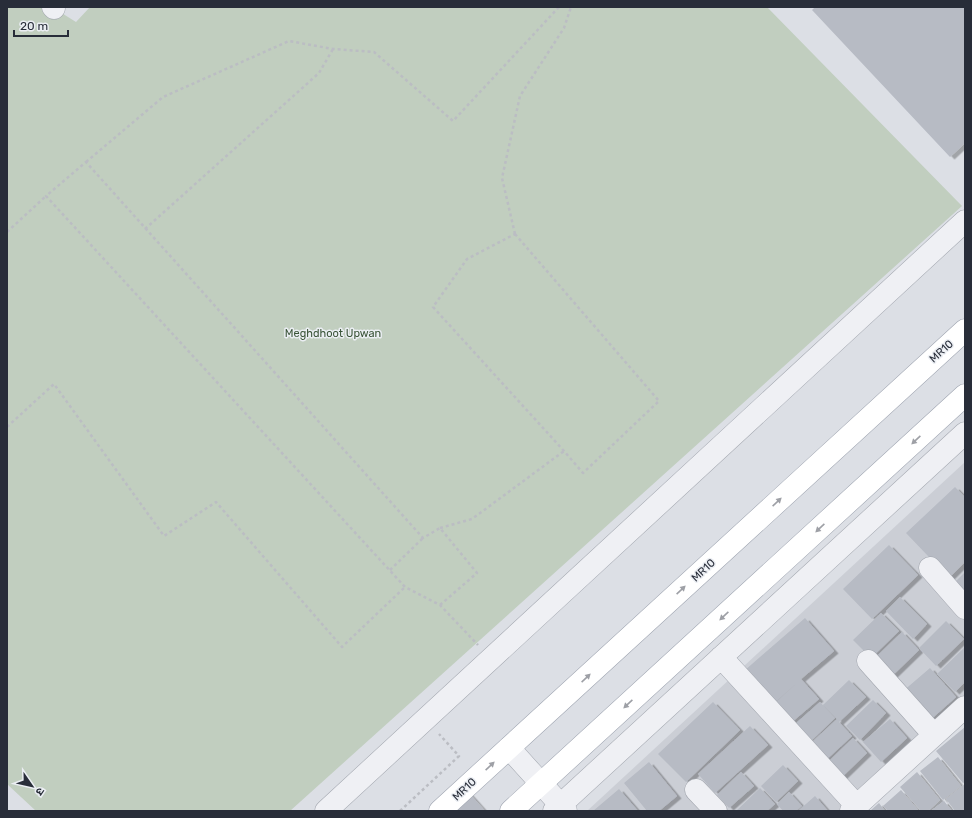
<svg xmlns="http://www.w3.org/2000/svg" width="972" height="818" font-family="Rubik,'Noto Sans Devanagari',sans-serif">
	<defs>
		<filter id="shadow"><feDropShadow dx="4.5" dy="2.5" stdDeviation="0" flood-color="#0004"/></filter>
	</defs>
	<rect width="100%" height="100%" fill="#dcdfe5"/>
	<path fill="#cbced5" d="M965,462V697L842,811H587Z"/>
	<path fill="#c1cebf" d="M7,7H52L76,22L90,7H767L962,206L290,811H36L7,784Z"/>
	<path fill="#b7bbc4" filter="url(#shadow)" d="M815,7H965V143L950,157L812,10Z
		M955,487L965,497V562L949,578L906,533Z
		M889,545L918,575L872,619L843,589Z
		M965,572V595L954,583Z
		M900,597L927,624L913,639L886,611Z
		M881,613L899,631L871,658L853,640Z
		M805,618L834,651L801,679L819,699L792,722L775,703L798,682L772,705L744,671Z
		M946,621L964,639L936,666L919,648Z
		M902,632L919,650L891,677L874,659Z
		M965,647V682L955,692L937,674Z
		M930,668L956,697L928,722L902,692Z
		M849,680L866,697L839,722L852,736L826,760L811,743L837,719L823,705Z
		M873,700L886,713L860,740L846,726Z
		M713,702L740,730L686,782L658,754Z
		M820,702L835,718L810,742L794,725Z
		M890,719L907,738L881,762L863,742Z
		M750,726L768,745L715,793L698,774Z
		M965,727V782L963,783L936,751Z
		M853,738L867,753L842,777L828,762Z
		M938,757L961,786L943,800L920,771Z
		M649,762L677,796L659,811H647L624,783Z
		M783,765L798,781L776,802L761,786Z
		M741,772L754,786L729,808L717,795Z
		M917,772L940,800L928,811H921L900,787Z
		M965,784V811H955L946,799Z
		M760,788L775,804L767,811H736Z
		M619,789L638,811H593Z
		M901,790L919,811H888L883,806Z
		M468,792L485,811H447Z
		M789,792L802,806L796,811H783L777,804Z
		M815,796L828,811H798Z
		M944,801L952,811H931Z
		M879,803L885,811H870Z"/>
	<g fill="none" stroke-linecap="round" stroke-linejoin="round">
		<g stroke="#a2a6ae" stroke-width="23">
			<path id="minor" d="M53,7L54,8
				M930,568L965,608
				M721,657L857,806
				M868,661L934,735
				M509,748L566,811
				M696,790L716,811
				M326,811L965,221
				M554,811L965,433
				M851,811L965,707"/>
		</g>
		<g stroke="#9da3af" stroke-width="23">
			<path id="major" d="M440,811L965,330
				M511,811L965,395"/>
		</g>
		<path stroke="#bbbdc3" stroke-width="2.5" stroke-dasharray="3 3" stroke-linecap="butt" d="M86,162L163,97L289,41L333,49L374,52L453,121L559,7
			M145,229L319,73L333,49
			M7,232L46,196
			M515,234L659,401L583,473L564,451L433,307L467,259Z
			M515,234L502,178L520,96L564,28L571,7
			M7,427L54,384L164,536L216,502L342,647L405,587
			M440,528L472,519L564,451
			M390,570L423,538
			M440,605L477,573L440,528L423,538L86,162L46,196L405,587L440,605L478,645
			M400,811L459,756L439,734"/>
		<use href="#minor" stroke="#eff0f4" stroke-width="22"/>
		<use href="#major" stroke="#fff" stroke-width="22"/>
	</g>
	<defs><path id="oneway-solid" d="M-6-.8H1V-3.2L6.5 0L1 3.2V.8H-6Z"/></defs>
	<g fill="#9ea0a6">
		<use href="#oneway-solid" transform="translate(916 440) rotate(137)"/>
		<use href="#oneway-solid" transform="translate(777 502) rotate(-43)"/>
		<use href="#oneway-solid" transform="translate(820 528) rotate(137)"/>
		<use href="#oneway-solid" transform="translate(681 590) rotate(-43)"/>
		<use href="#oneway-solid" transform="translate(724 616) rotate(137)"/>
		<use href="#oneway-solid" transform="translate(586 678) rotate(-43)"/>
		<use href="#oneway-solid" transform="translate(628 704) rotate(137)"/>
		<use href="#oneway-solid" transform="translate(490 766) rotate(-43)"/>
	</g>
	<g text-anchor="middle" stroke-width="3" stroke-linejoin="round" paint-order="stroke">
		<g font-size="11" fill="#395337" stroke="#ebeef3">
			<text x="333" y="337">Meghdhoot Upwan</text>
		</g>
		<g font-size="11" fill="#282d39" stroke="#ebeef3">
			<text transform="translate(941 351) rotate(-42)" y="4">MR10</text>
			<text transform="translate(703 570) rotate(-43)" y="4">MR10</text>
			<text transform="translate(464 789) rotate(-43)" y="4">MR10</text>
		</g>
	</g>
	<rect width="972" height="818" fill="none" stroke="#282d39" stroke-width="16"/>
	<g transform="translate(32 786) rotate(124)" stroke="#ebeef3" stroke-width="3" paint-order="stroke">
	<path d="M0-3L7 15L0 10L-7 15Z" fill="#282d39"/>
	<text y="-6" font-size="11" font-weight="bold" text-anchor="middle" fill="#282d39">उ</text>
	</g>
	<path d="M14 30v6h54v-6" fill="none" stroke="#282d39" stroke-width="2"/>
	<text x="20" y="30" font-size="12" fill="#282d39" stroke="#ebeef3" stroke-width="3" paint-order="stroke">20 m</text>
</svg>
